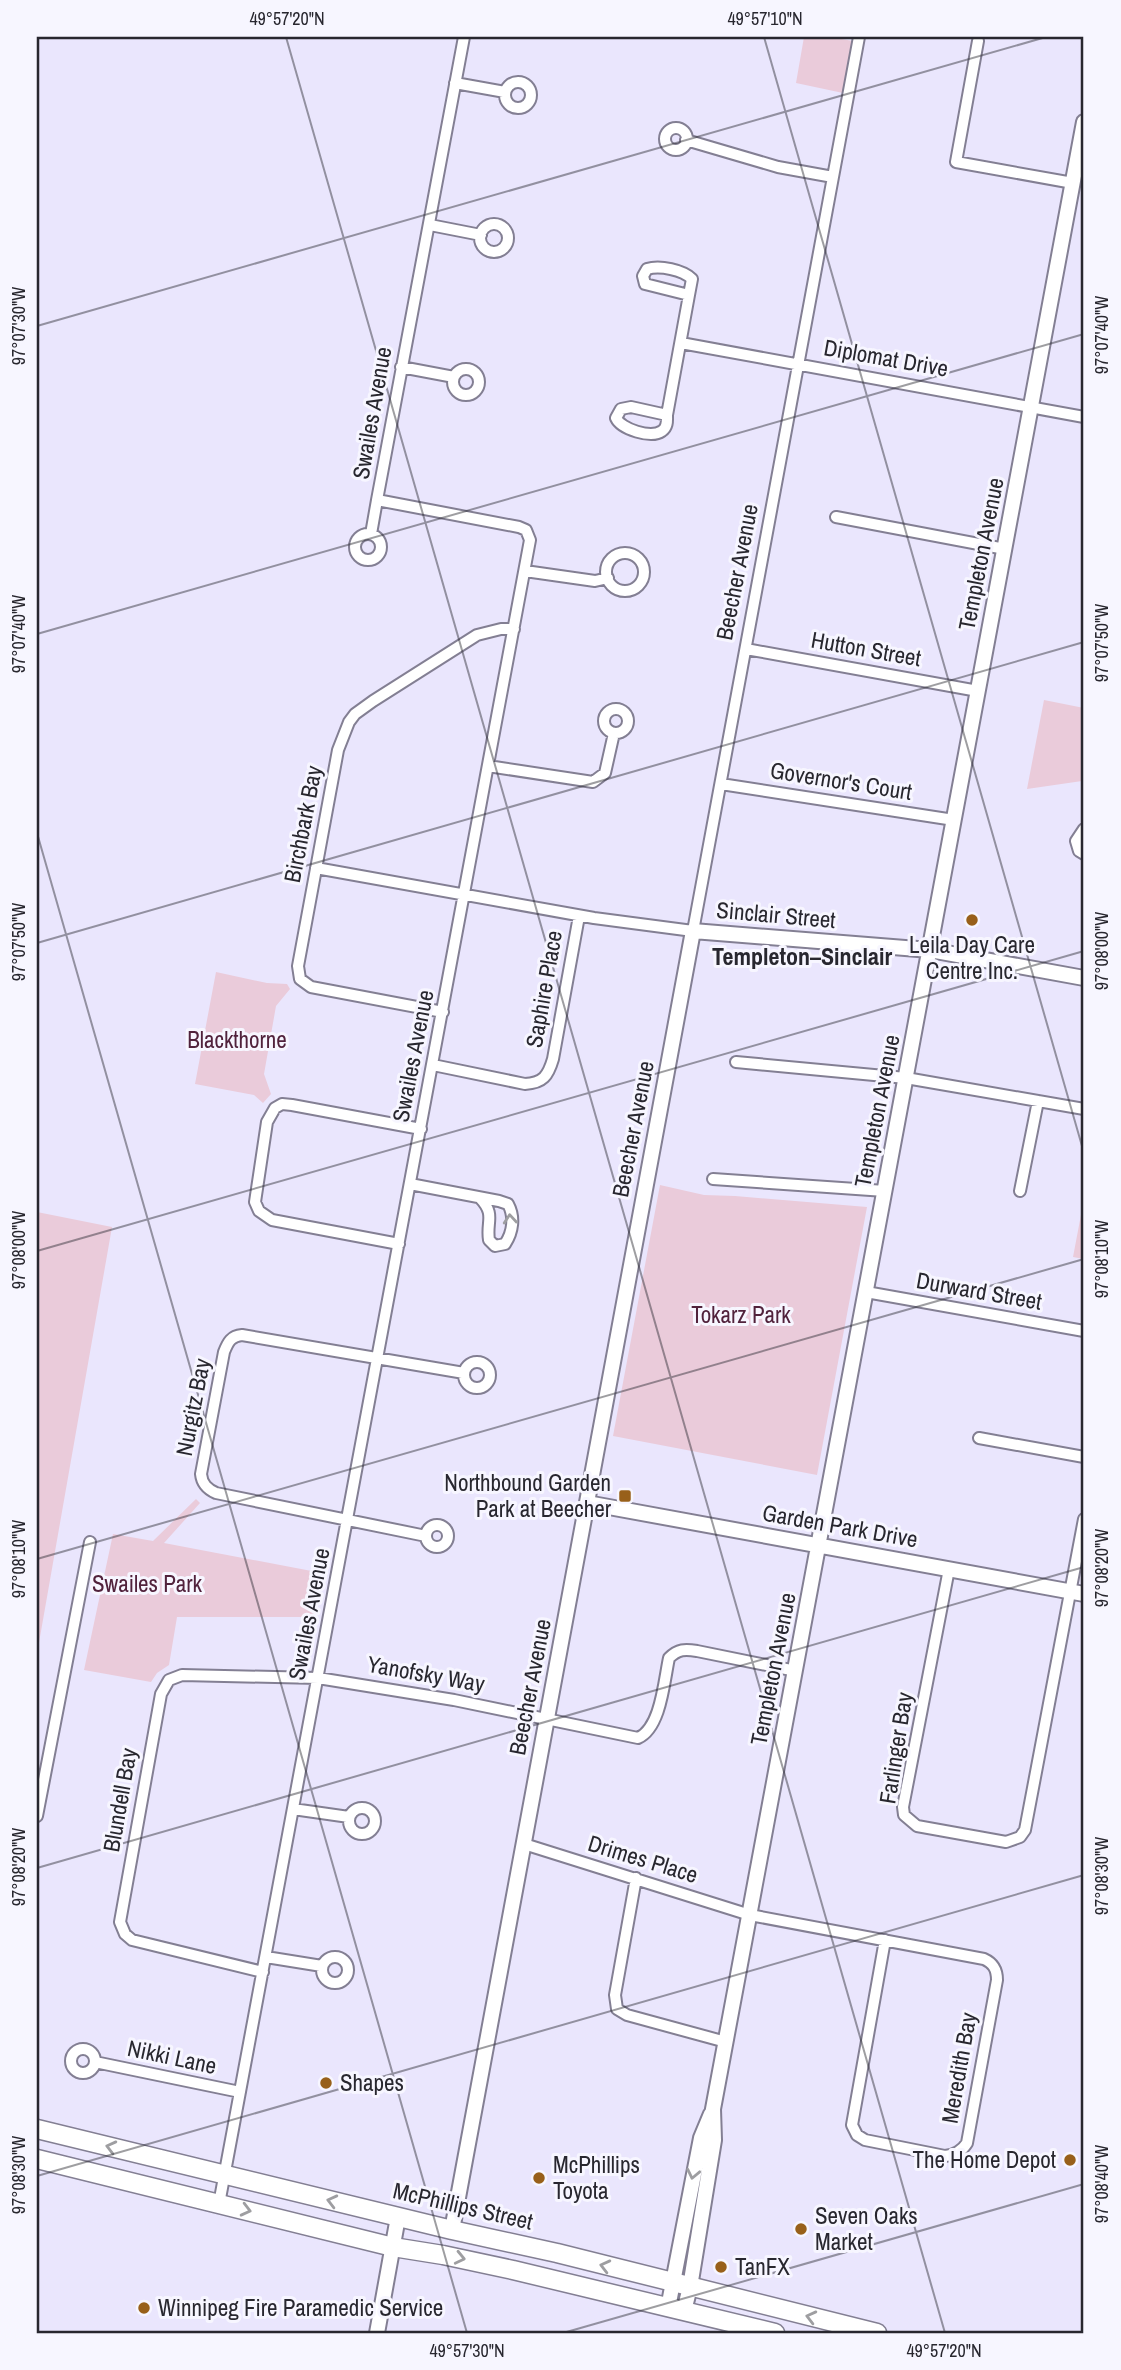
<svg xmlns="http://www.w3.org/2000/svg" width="1121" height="2370" font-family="'Archivo Narrow',sans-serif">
	<rect width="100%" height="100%" fill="#eae6fd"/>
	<path fill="#eacbda" d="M804,37H830L853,41L843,93L796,83Z
		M1044,700L1084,708V778L1082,781L1027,789Z
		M216,972L267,983L287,984L290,989L276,1006L264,1074L271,1094L263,1103L254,1095L195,1084Z
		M660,1185L704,1195L735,1196L867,1207L817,1475L613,1436Z
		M1084,1199V1259L1073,1257Z
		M37,1212L112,1227L37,1654Z
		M196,1499L200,1503L164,1543L322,1573L314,1617H177L169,1665L157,1673L151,1682L84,1670L113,1534L153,1541Z"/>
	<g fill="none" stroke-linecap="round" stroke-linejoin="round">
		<g stroke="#837f93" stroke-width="14">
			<path id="minor" d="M978,41L956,162L1073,183
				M505 95a13 13 0 1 1 26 0a13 13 0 1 1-26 0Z
				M455,83L505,92
				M665 139a11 11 0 1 1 22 0a11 11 0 1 1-22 0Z
				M686,140L778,167L833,177
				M480 238a14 14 0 1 1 28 0a14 14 0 1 1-28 0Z
				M430,225L481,235
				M681,343L1084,417
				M401,367L454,377
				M453 382a13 13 0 1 1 26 0a13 13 0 1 1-26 0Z
				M667,415L631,407L621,409L616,418C621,429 651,439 662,431C668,427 667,420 667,415L689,295L692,279C683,270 660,265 647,269L643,276L645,284L689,295
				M836,517L1005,549
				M355 547a13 13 0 1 1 26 0a13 13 0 1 1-26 0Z
				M371,534L377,500
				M606 572a19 19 0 1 1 38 0a19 19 0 1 1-38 0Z
				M525,571L595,581L608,578
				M746,649L978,691
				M604 721a12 12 0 1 1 24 0a12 12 0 1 1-24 0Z
				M488,766L593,782L605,773L614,733
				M721,784L954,820
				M1084,829L1076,841L1079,851L1084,854
				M316,868L594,918L693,931L859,37
				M443,1012L311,987L300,979L298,966L338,750L349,722L355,714L373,701L477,635L501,629H514
				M736,1062L906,1078L1084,1109
				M433,1065L525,1084C543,1083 548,1076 553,1059L579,916
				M713,1179L885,1191
				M410,1184L499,1201L508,1204C515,1217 513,1232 505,1244L495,1246L489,1240C486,1221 496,1215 480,1198
				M1020,1191L1038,1101
				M399,1244L272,1220L259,1211L255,1202L267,1122L275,1108L282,1104L292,1105L421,1129
				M866,1292L1084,1331
				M464 1375a13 13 0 1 1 26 0a13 13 0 1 1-26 0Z
				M979,1438L1084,1457
				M426 1536a11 11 0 1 1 22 0a11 11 0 1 1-22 0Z
				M426,1536L216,1493C207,1489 202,1484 201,1474L224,1352C228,1342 231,1336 242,1335L464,1373
				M949,1569L903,1807L904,1815L917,1826L1006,1842L1020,1837L1025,1830L1084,1519
				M349 1821a13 13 0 1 1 26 0a13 13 0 1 1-26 0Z
				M293,1809L349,1817
				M37,1816L90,1542
				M524,1844L750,1915L984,1959C993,1963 997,1969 997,1980L967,2143C962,2151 955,2155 945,2156L865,2140L857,2135L852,2125L885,1940
				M636,1878L615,1995L617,2009L627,2015L726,2042
				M322 1970a13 13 0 1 1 26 0a13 13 0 1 1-26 0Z
				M266,1957L322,1966
				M263,1972L132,1940L125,1934L120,1922L161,1694L169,1680L182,1675L318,1678L454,1700L638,1738C661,1728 664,1681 669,1658C678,1649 685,1649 697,1651L796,1671
				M71 2061a12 12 0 1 1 24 0a12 12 0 1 1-24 0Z
				M95,2062L240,2092
				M219,2204L530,540L526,530L519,527L377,500L464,37"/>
		</g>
		<g stroke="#837f93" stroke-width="18">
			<path id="tertiary" d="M587,1503L1084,1594
				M452,2230L693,931L930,950L1084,978
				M668,2308L701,2138L711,2114
				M684,2311L690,2287L714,2140L713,2109L1084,122
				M377,2333L398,2217"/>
		</g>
		<g stroke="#837f93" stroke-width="21">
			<path id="primary" d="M37,2129L452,2230L557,2253L877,2333
				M37,2159L393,2247L443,2255L513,2270L775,2333"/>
		</g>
		<use href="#minor" stroke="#fff" stroke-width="10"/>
		<use href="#tertiary" stroke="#fff" stroke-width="14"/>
		<use href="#primary" stroke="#fff" stroke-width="18"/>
	</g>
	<defs><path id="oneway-chevron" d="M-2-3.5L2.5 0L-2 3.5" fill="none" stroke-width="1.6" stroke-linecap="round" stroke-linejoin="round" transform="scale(1.75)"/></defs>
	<g stroke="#9e9ea1">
		<use href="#oneway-chevron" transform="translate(510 1219) rotate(-95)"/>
		<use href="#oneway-chevron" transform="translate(111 2147) rotate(-166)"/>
		<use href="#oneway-chevron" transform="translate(693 2174) rotate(102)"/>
		<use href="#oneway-chevron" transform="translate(332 2201) rotate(-166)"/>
		<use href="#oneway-chevron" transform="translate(246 2210) rotate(14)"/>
		<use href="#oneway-chevron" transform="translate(460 2258) rotate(13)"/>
		<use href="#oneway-chevron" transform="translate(605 2266) rotate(-166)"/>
		<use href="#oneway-chevron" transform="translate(811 2317) rotate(-166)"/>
	</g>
	<path fill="none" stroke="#28272f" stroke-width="2" stroke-opacity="0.45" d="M286,37L945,2333M764,37L1084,1153M37,326L1046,37M37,634L1084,334M37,833L467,2333M37,943L1084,642M37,1251L1084,951M37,1559L1084,1259M37,1868L1084,1567M37,2176L1084,1875M563,2333L1084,2184"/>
	<g fill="#98601a" stroke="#f7f6ff" stroke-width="2.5">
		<circle cx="972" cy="920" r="7"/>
		<rect x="618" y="1489" width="14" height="14" rx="3.5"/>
		<circle cx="326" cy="2083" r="7"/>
		<circle cx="1070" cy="2160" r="7"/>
		<circle cx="539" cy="2178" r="7"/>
		<circle cx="801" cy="2229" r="7"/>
		<circle cx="721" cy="2267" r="7"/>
		<circle cx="144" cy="2308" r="7"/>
	</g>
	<g text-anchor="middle" stroke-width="6" stroke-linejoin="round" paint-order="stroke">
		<g font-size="23" fill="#28272f" stroke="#f7f6ff">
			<text transform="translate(886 358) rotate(10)" y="8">Diplomat Drive</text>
			<text transform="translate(372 413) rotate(-80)" y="8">Swailes Avenue</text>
			<text transform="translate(981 554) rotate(-79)" y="8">Templeton Avenue</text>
			<text transform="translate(737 572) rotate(-79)" y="8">Beecher Avenue</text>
			<text transform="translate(866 649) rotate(10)" y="8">Hutton Street</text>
			<text transform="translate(841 781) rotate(9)" y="8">Governor's Court</text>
			<text transform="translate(303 824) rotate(-79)" y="8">Birchbark Bay</text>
			<text transform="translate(776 915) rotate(5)" y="8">Sinclair Street</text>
			<text transform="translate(544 989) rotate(-80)" y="8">Saphire Place</text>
			<text transform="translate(413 1056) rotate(-79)" y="8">Swailes Avenue</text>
			<text transform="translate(877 1111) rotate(-79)" y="8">Templeton Avenue</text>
			<text transform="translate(633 1129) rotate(-79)" y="8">Beecher Avenue</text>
			<text transform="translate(979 1291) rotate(10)" y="8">Durward Street</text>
			<text transform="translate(193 1407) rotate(-79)" y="8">Nurgitz Bay</text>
			<text transform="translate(840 1526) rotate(10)" y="8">Garden Park Drive</text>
			<text transform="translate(309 1614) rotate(-79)" y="8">Swailes Avenue</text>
			<text transform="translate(773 1669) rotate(-79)" y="8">Templeton Avenue</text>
			<text transform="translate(426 1674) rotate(10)" y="8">Yanofsky Way</text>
			<text transform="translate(530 1687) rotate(-79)" y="8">Beecher Avenue</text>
			<text transform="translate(896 1748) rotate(-81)" y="8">Farlinger Bay</text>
			<text transform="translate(120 1800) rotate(-80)" y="8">Blundell Bay</text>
			<text transform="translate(643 1859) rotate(17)" y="8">Drimes Place</text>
			<text transform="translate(172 2057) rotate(12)" y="8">Nikki Lane</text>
			<text transform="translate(959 2068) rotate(-80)" y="8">Meredith Bay</text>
			<text transform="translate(463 2206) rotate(13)" y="8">McPhillips Street</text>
		</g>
		<g font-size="23" fill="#28272f" stroke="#f7f6ff" text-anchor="start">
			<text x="972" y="953" text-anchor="middle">Leila Day Care<tspan x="972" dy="26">Centre Inc.</tspan></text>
			<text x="611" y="1491" text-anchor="end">Northbound Garden<tspan x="611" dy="26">Park at Beecher</tspan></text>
			<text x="340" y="2091">Shapes</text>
			<text x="1056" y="2168" text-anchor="end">The Home Depot</text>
			<text x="553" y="2173">McPhillips<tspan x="553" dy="26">Toyota</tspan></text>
			<text x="815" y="2224">Seven Oaks<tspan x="815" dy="26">Market</tspan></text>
			<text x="735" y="2275">TanFX</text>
			<text x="158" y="2316">Winnipeg Fire Paramedic Service</text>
		</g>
		<g font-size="23" fill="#51223c" stroke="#f7f6ff">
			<text x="237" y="1048">Blackthorne</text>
			<text x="741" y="1323">Tokarz Park</text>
			<text x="147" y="1592">Swailes Park</text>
		</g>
		<g font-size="24" font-weight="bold" fill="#28272f" stroke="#f7f6ff">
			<text x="802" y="965">Templeton–Sinclair</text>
		</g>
	</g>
	<rect width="1121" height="2370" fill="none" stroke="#f7f6ff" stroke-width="77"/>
	<rect x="38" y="38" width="1044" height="2294" fill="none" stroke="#28272f" stroke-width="2.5"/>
	<g font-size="18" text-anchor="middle" fill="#28272f">
		<text x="287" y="25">49°57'20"N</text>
		<text x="765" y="25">49°57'10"N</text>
		<text transform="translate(19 326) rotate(-90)" y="6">97°07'30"W</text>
		<text transform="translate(1102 335) rotate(-90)" y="6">97°07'40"W</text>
		<text transform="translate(19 634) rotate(-90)" y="6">97°07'40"W</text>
		<text transform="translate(1102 643) rotate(-90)" y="6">97°07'50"W</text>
		<text transform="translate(19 942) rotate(-90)" y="6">97°07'50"W</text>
		<text transform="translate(1102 951) rotate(-90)" y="6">97°08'00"W</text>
		<text transform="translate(19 1250) rotate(-90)" y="6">97°08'00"W</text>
		<text transform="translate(1102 1259) rotate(-90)" y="6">97°08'10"W</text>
		<text transform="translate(19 1559) rotate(-90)" y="6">97°08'10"W</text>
		<text transform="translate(1102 1568) rotate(-90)" y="6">97°08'20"W</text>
		<text transform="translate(19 1867) rotate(-90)" y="6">97°08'20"W</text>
		<text transform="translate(1102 1876) rotate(-90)" y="6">97°08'30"W</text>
		<text transform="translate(19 2175) rotate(-90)" y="6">97°08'30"W</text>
		<text transform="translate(1102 2184) rotate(-90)" y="6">97°08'40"W</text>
		<text x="467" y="2357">49°57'30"N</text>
		<text x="944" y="2357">49°57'20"N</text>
	</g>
</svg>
